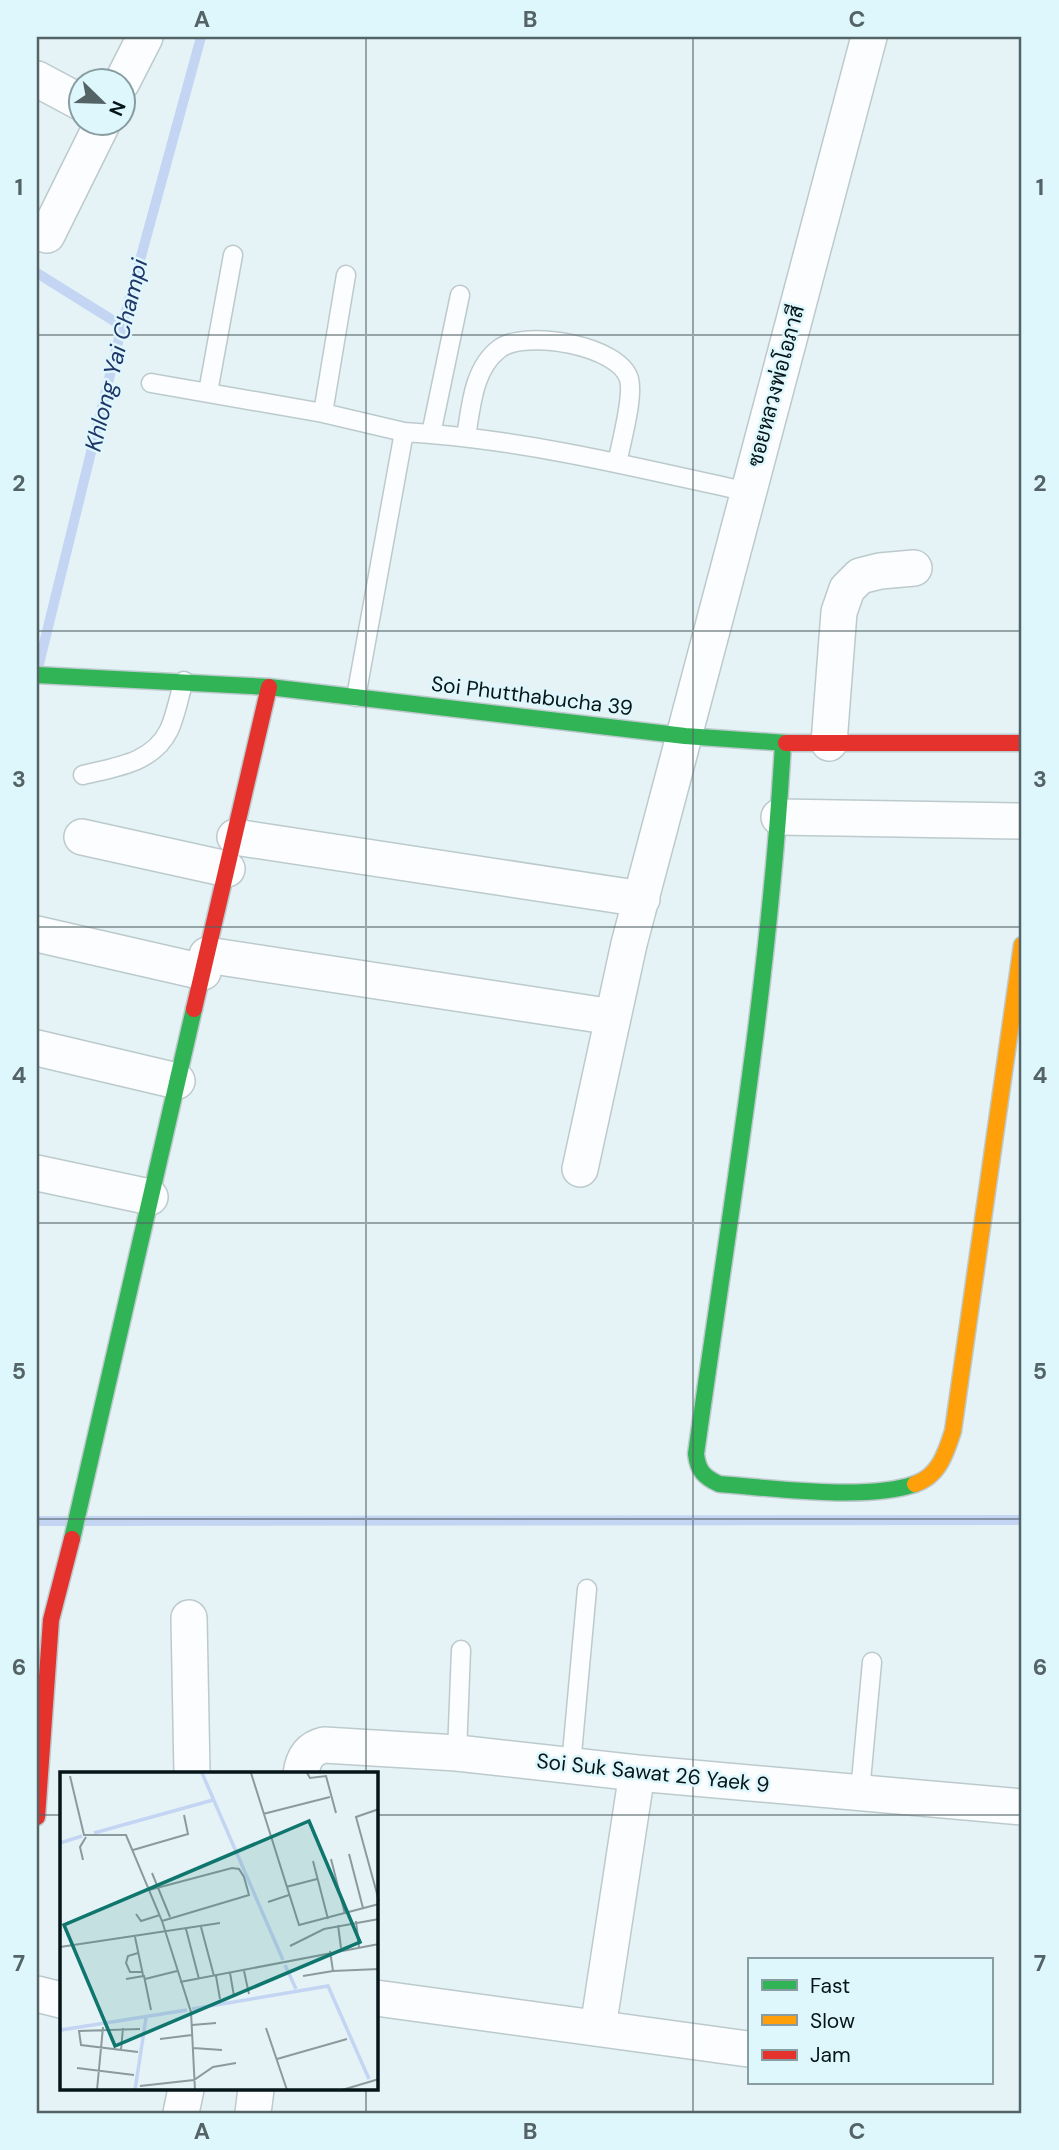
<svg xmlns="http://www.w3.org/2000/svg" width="1059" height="2150" font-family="'DM Sans',Sarabun,sans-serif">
	<rect width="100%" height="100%" fill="#e5f3f6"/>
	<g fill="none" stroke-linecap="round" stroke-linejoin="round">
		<path stroke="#c3d5f3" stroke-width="10" d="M37,273L122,326
			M38,668L122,326L201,37
			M37,1521L1022,1520"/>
		<g stroke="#bccacd" stroke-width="21">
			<path id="lane" d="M151,383L323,413L404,432L431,434L460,295
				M208,392L233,255
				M323,413L346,275
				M431,434C539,443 643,469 748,492
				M466,437C471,407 473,369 499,349C524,329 619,345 629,379C634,396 621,444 617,463
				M356,697L404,432
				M83,775C116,767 153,763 169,730C176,715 179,696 184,681
				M457,1753L461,1650
				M571,1765L587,1589
				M860,1792L872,1662"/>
		</g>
		<g stroke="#bccacd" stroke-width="38">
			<path id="street" d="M37,79L80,102
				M122,82L145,37
				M47,235L103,122
				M829,743L839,612L847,589L860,576L880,571L914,568
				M779,817L1022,821
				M82,837L227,869
				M235,837L642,899
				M37,934L203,972
				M207,955L613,1017
				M37,1048L177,1081
				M580,1169L629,944L869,37
				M37,1173L150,1197
				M189,1618L192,1774
				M301,1774C303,1759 308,1749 324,1745L457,1753L637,1773L1022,1807
				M37,1994L61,2000
				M376,1998L748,2049
				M598,2028L637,1773
				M181,2113L186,2089
				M253,2113L256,2089"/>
		</g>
		<g stroke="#bccacd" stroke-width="19">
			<path id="fast" d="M37,675L269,687L685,736L786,743
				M783,743C770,981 729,1218 696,1454C698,1471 704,1477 719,1484C773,1488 865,1501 915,1484
				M72,1539L194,1009"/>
		</g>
		<g stroke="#bccacd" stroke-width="19">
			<path id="slow" d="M915,1484C939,1476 946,1453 953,1431L1022,945"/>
		</g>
		<g stroke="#bccacd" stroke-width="19">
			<path id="jam" d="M786,743H1022
				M194,1009L269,687
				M37,1817L51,1620L72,1539"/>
		</g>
		<use href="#lane" stroke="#fbfdfe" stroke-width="18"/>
		<use href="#street" stroke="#fbfdfe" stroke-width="35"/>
		<use href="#fast" stroke="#30b455" stroke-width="16"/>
		<use href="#slow" stroke="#ff9f0a" stroke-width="16"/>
		<use href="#jam" stroke="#e5322d" stroke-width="16"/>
	</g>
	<path fill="none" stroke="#536366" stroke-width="2" stroke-opacity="0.55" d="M366,37V1774M693,37V2113M37,335H1022M37,631H1022M37,927H1022M37,1223H1022M37,1519H1022M37,1815H61M376,1815H1022M366,2089V2113"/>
	<g text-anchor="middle" stroke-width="5" stroke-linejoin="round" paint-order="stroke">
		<g font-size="21" fill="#051518" stroke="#def7fd">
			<text transform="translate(776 386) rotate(-75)" y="7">ซอยหลวงพ่อโอภาสี</text>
			<text transform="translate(532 696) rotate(7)" y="7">Soi Phutthabucha 39</text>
			<text transform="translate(653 1773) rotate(6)" y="7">Soi Suk Sawat 26 Yaek 9</text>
		</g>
		<g font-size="23" font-style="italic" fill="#203568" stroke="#def7fd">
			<text transform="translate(116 355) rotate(-76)" y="8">Khlong Yai Champi</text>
		</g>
	</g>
	<g transform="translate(60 1772)">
		<rect width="318" height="318" fill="#e5f3f6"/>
		<path fill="none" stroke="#c3d5f3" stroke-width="3.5" d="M142,1L223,188M34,61L153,28M0,71L22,64M225,193L236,217M132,237L268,214L309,307M1,258L127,238M75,318L86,246"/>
		<path fill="none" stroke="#8b9a9d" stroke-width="2" d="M191,1L239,153L319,132M247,1L250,6L266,4L276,41M10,4L24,63H66L102,149L131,240L135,318M319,37L296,45L319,129M203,42L270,25M73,78L128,62L124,43M289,82L303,136M271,87L285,142M23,88L20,75L26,65M253,89L268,147M92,101L110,145M226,115L257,107M89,118L172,96L179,97L184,105L189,123L102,149M208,130L229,123M76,142L81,149L100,143M296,149L299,175M278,153L281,176M141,155L154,204M126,157L139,207M75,165L83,203M230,174L264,157L319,147M0,175L160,151M270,179L273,199L319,197M78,181L68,184L66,191L70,200H82M184,199L189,222M170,201L174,224M156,204L160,227M243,204L273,199M66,207L84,204L91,238M85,207L117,199M120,210L319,172M132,253L156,251M206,256L227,318M100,267L132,263M133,276L162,278M61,278L63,256M78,280L21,273L19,259L80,257M217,287L287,267M17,296L74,303M80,314L134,308L153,295L176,291M37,318L43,255M282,318L319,307"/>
		<path fill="#0f766e" fill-opacity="0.15" stroke="#0f766e" stroke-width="3.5" d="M249,49L300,170L55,274L4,153Z"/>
		<rect width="318" height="318" fill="none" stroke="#051518" stroke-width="3.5"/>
	</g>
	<rect width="1059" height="2150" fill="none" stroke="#def7fd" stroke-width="77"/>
	<rect x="748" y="1958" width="245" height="126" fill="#def7fd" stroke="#879da1" stroke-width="2"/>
	<rect x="762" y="1980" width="35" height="10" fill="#30b455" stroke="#879da1" stroke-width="2"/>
	<text x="810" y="1993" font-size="21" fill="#051518">Fast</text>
	<rect x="762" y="2015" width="35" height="10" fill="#ff9f0a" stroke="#879da1" stroke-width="2"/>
	<text x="810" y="2028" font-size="21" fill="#051518">Slow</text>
	<rect x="762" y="2050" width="35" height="10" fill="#e5322d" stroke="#879da1" stroke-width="2"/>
	<text x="810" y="2062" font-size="21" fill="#051518">Jam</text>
	<g transform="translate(102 102) rotate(113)"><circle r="33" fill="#def7fd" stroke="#879da1" stroke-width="2"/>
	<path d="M0-5L12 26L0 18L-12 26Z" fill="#536366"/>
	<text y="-10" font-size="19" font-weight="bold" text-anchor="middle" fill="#051518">N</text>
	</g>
	<rect x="38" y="38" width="982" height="2074" fill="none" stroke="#536366" stroke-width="2.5"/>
	<g font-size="23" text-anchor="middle" font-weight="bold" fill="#536366">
		<text x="202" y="27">A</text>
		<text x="530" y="27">B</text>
		<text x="857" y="27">C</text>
		<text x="19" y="195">1</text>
		<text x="1040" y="195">1</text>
		<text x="19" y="491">2</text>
		<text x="1040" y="491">2</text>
		<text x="19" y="787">3</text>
		<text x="1040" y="787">3</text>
		<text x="19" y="1083">4</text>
		<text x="1040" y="1083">4</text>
		<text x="19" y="1379">5</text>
		<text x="1040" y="1379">5</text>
		<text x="19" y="1675">6</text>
		<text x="1040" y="1675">6</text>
		<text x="19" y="1971">7</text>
		<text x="1040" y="1971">7</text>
		<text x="202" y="2139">A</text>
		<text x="530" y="2139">B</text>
		<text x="857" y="2139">C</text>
	</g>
</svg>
